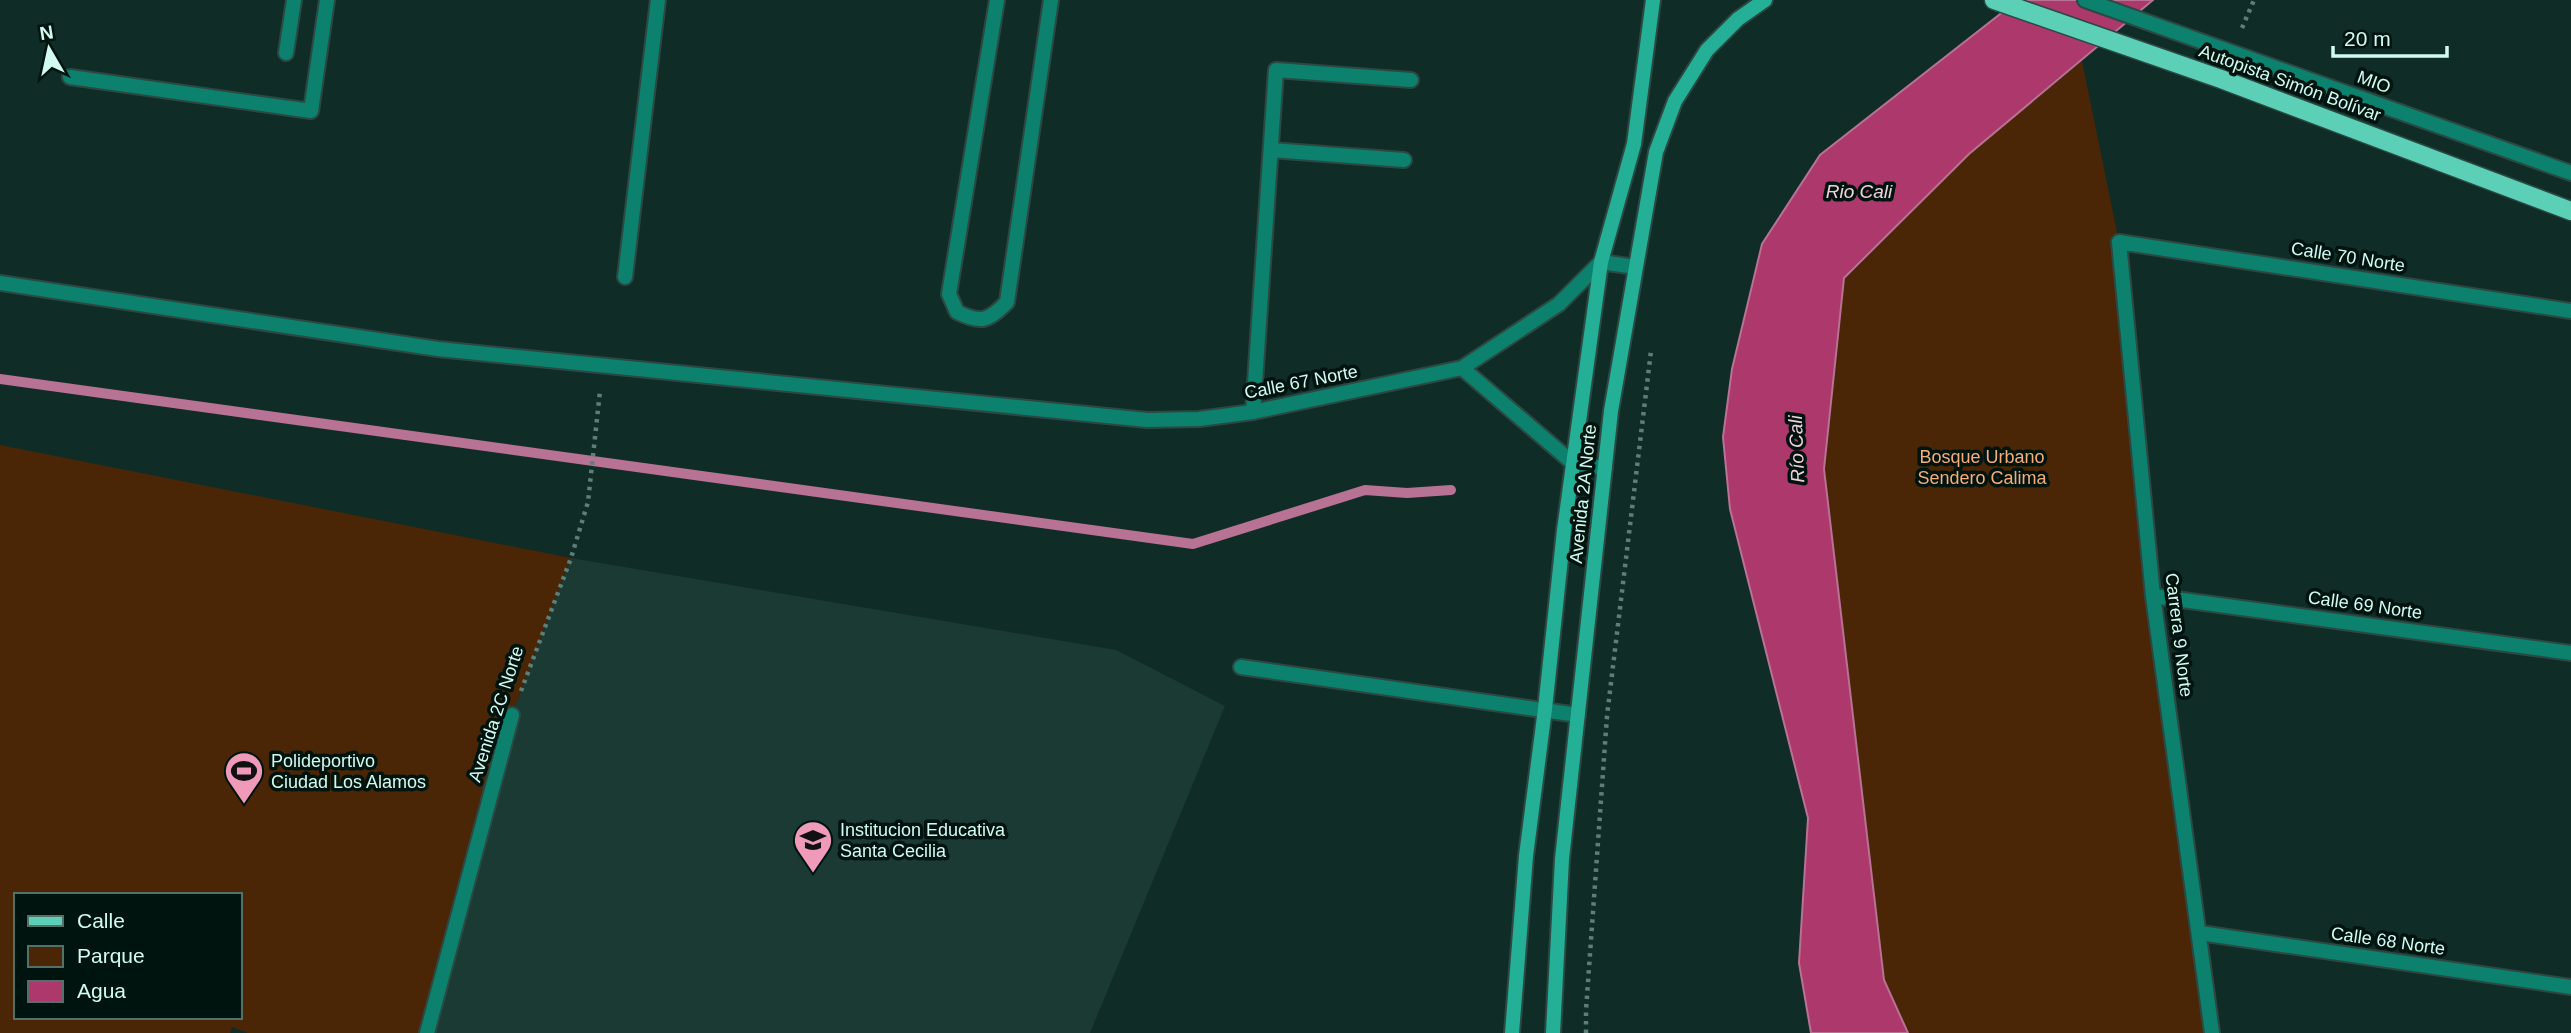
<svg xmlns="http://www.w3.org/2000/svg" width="2571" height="1033" font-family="Helvetica,sans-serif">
	<rect width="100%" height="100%" fill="#102c26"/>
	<path fill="#1a3a33" d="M571,558L1116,650L1225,706L1090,1033H427L512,715Z"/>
	<path fill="#4a2607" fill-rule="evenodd" d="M2082,61L2119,242L2209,1033H1908L1884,980L1824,469L1844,278L1969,154Z
		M0,445L571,558L512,715L427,1033H248L232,1027L230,1033H0ZM16,895H240V1017H16Z"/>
	<path fill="#ac386c" stroke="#b77294" stroke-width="2" d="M2018,0H2153L1969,154L1844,278L1824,469L1884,980L1908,1033H1811L1799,963L1808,818L1730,509L1723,437L1732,369L1762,244L1820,155Z"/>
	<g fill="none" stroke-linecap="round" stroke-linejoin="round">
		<path stroke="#b77294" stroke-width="10" d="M0,379L1193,544L1365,490L1407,493L1451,490"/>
		<g stroke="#2b4942" stroke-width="18">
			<path id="service" d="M997,0L949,294L957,312C981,324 989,321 1007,302L1051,0
				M2085,0L2571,173
				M286,53L294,0
				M70,77L311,111L327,0
				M1271,150L1404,160
				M625,277L658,0
				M1253,412L1276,70L1411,80
				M1241,667L1578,715"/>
		</g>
		<g stroke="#2b4942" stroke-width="18">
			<path id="minor" d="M0,283L438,349L1147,420L1199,419L1253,412L1462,368L1559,304L1601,262L1635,267
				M1462,368L1574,464L1605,468
				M2153,596L2571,653
				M2200,933L2571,987
				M427,1033L512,715
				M2212,1033L2153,596L2119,242L2571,311"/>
		</g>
		<g stroke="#2b4942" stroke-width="18">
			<path id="secondary" d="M1512,1033L1526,856L1545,709L1564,530L1601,262L1634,144L1653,0
				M1553,1033L1562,859L1611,411L1656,152L1675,101L1707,50L1738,19L1765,0"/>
		</g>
		<g stroke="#2b4942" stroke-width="21">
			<path id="primary" d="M1994,0L2221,79L2571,211"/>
		</g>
		<path stroke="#5e7f77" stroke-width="4.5" stroke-dasharray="3.5 5" stroke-linecap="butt" d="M2242,28L2254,0
			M521,691L571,558L588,502L600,391
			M1586,1033V1010L1607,716L1651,351"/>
		<use href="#service" stroke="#0b816e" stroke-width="14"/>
		<use href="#minor" stroke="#0b816e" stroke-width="14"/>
		<use href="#secondary" stroke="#24b097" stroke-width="14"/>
		<use href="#primary" stroke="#5cd0b7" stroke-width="18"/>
	</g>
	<defs>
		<g id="stadium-pin" transform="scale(2.0125)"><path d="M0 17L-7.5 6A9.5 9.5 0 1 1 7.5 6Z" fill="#ef9ab8" stroke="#00140f"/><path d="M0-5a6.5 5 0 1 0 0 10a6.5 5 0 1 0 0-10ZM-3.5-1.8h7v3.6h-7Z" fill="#111"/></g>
		<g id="university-pin" transform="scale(2.0125)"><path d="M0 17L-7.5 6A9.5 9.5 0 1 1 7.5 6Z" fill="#ef9ab8" stroke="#00140f"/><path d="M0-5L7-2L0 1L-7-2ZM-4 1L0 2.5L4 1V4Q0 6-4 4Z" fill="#111"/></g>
	</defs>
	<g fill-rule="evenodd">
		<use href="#stadium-pin" x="244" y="771"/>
		<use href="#university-pin" x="813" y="840"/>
	</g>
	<g text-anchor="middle" stroke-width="7" stroke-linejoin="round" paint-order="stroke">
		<g font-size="18" fill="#d2fbf0" stroke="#00140f">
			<text transform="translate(2374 82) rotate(20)" y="6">MIO</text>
			<text transform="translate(2290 83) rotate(20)" y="6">Autopista Simón Bolívar</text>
			<text transform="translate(2348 257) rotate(9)" y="6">Calle 70 Norte</text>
			<text transform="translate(1301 382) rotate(-11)" y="6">Calle 67 Norte</text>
			<text transform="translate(1583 494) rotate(-84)" y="6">Avenida 2A Norte</text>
			<text transform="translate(2365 605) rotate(8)" y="6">Calle 69 Norte</text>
			<text transform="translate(2179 635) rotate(83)" y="6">Carrera 9 Norte</text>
			<text transform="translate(496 714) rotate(-72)" y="6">Avenida 2C Norte</text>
			<text transform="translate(2388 941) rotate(8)" y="6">Calle 68 Norte</text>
		</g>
		<g font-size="18" fill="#f7ad75" stroke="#00140f">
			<text x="1982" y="463">Bosque Urbano<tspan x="1982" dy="21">Sendero Calima</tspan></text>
		</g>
		<g font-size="18" fill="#d2fbf0" stroke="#00140f" text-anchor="start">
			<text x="271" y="767">Polideportivo<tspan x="271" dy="21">Ciudad Los Alamos</tspan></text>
			<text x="840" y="836">Institucion Educativa<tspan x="840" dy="21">Santa Cecilia</tspan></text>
		</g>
		<g font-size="19" font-style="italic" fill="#f0d0da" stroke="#00140f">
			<text x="1859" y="198">Rio Cali</text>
			<text transform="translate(1796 449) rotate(-92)" y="7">Río Cali</text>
		</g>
	</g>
	<rect x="14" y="893" width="228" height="126" fill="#00140f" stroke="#547069" stroke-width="2"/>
	<rect x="28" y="916" width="35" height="10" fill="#5cd0b7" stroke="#547069" stroke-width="2"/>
	<text x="77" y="928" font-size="21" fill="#d2fbf0">Calle</text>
	<rect x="28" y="946" width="35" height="21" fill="#4a2607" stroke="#547069" stroke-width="2"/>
	<text x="77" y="963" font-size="21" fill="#d2fbf0">Parque</text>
	<rect x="28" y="981" width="35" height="21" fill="#ac386c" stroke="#547069" stroke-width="2"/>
	<text x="77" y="998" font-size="21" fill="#d2fbf0">Agua</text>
	<g transform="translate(49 49) rotate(351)" stroke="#00140f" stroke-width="5" paint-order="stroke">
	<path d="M0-5L12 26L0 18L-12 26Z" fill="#d2fbf0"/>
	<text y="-10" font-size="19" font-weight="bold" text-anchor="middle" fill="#d2fbf0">N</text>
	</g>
	<path d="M2333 46v10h114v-10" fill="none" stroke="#d2fbf0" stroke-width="3.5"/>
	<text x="2344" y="46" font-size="21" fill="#d2fbf0" stroke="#00140f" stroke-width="5" paint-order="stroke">20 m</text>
</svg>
